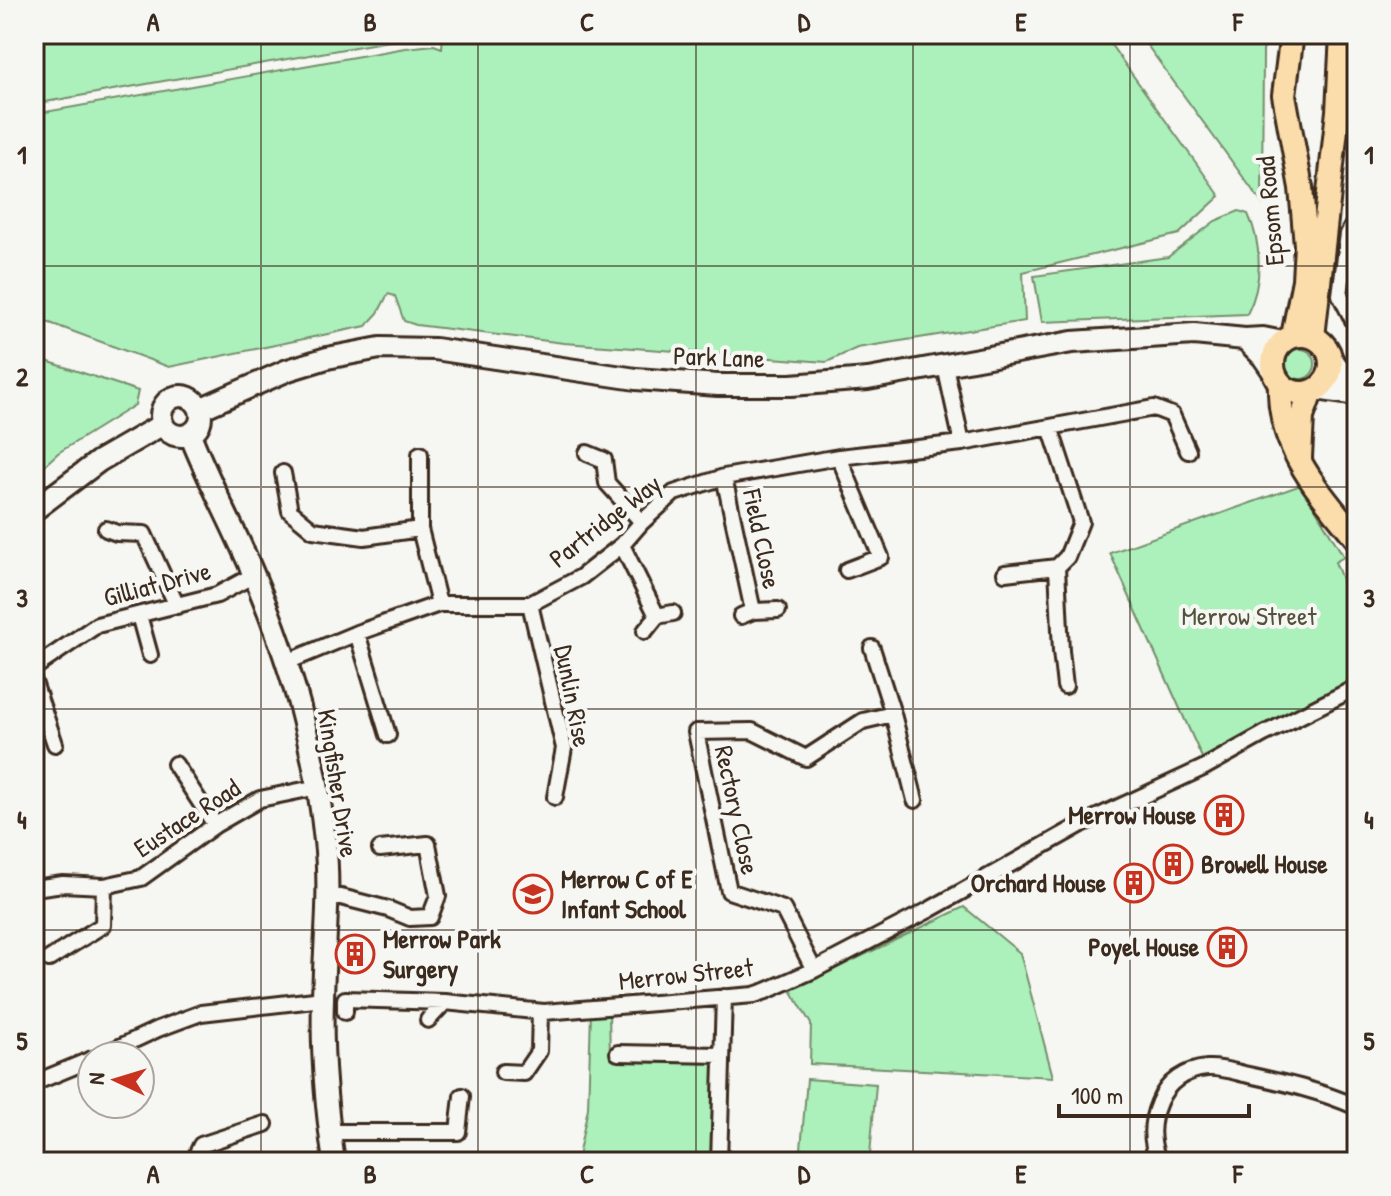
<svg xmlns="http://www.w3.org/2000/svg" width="1391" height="1196" font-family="'Patrick Hand',sans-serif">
	<rect width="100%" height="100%" fill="#f6f6f2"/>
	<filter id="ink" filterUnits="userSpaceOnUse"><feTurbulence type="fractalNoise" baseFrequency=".0125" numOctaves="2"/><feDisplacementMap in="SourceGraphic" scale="16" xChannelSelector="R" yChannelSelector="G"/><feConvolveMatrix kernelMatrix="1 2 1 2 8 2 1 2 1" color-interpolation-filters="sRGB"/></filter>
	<g filter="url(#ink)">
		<path fill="#acf1bb" stroke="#748e6c" stroke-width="2" d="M34,34H428L34,104Z
			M443,34H1103L1220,196L1179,234L1023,272L1025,321L857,348L827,362L564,343L416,325L404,321L395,296L388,294L378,313L366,326L169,367L50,323L34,321V207L44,203L34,204V114L405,48L434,45L442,48Z
			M1139,34H1267L1263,51L1262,203Z
			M1357,34V209L1348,212Z
			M1239,211L1248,214C1262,244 1263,284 1247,314L1042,322L1034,276L1168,257L1215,221Z
			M1285 364a15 15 0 1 1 30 0a15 15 0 1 1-30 0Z
			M34,357L138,391L135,405L58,453L34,475Z
			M1301,485L1344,557L1335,562L1357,616V677L1203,760L1110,553Z
			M964,907L1020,953L1053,1077L810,1064L811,1024L791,990Z
			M609,1011L610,1058L717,1061L714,1162H632L622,1160L618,1162H577L588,1108L591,1013Z
			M807,1079L876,1084L870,1155L801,1149Z"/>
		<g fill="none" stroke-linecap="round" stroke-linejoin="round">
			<g stroke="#3b2a1e" stroke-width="20">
				<path id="street" d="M1357,218L1348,234L1340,295L1357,328
					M1050,427L1081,522L1067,557L1057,567L1061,651L1065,686
					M962,443L1154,408L1172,415L1188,451
					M587,453L604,460L607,483L642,522
					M839,457L881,557L847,570
					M283,473L290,511L313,530L364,537L420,529V454
					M724,477L753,611
					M106,529L117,533L144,534L177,606
					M420,529L439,604
					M622,545L657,616
					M1005,573L1057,567
					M530,604L564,748L555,797
					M139,615L150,655
					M741,616L753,611L778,610
					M645,631L657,616L673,613
					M357,633L388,735
					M872,648L893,714L915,800
					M287,662L357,633L439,604H530L581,577L622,545L642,522L674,493L724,477L839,457L962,443L945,366
					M34,668L97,625L217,595L254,575
					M34,682L55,744
					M175,764L215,825
					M34,888L63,884L104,886L141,878L215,825L260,799L318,787
					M328,897H341L388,909L410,918L430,917L438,896L428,844L380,849
					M49,959L103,925L104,886
					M814,970L783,909L729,891L696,732L752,731L806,758L863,721L893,714
					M345,1012V999L445,1002L544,1012L754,995L766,991L814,970L929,910L1082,824L1203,768L1264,734L1357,687
					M428,1020L445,1002
					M618,1053L721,1055
					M100,1056L158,1029L201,1013L323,999
					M503,1072L524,1073L539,1051L540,1012
					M34,1083L92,1059
					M330,1132H458L462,1096
					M193,1162L201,1145L265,1124
					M719,1162L724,997
					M1159,1162C1150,1141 1150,1123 1159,1102C1167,1082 1185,1070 1207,1068C1219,1067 1232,1071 1244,1074C1282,1082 1321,1091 1357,1107"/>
			</g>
			<g stroke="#3b2a1e" stroke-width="26">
				<path id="secondary" d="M1245,339L1263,357L1274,373
					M1329,355L1342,373L1357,386
					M1316,389L1357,395
					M161 416a20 20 0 1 1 40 0a20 20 0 1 1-40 0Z
					M200,409L288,370L327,358L380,348L435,349L636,379L718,385H791L868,379L1072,342L1194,334L1245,339L1263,338L1283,342
					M190,434C209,483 235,529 255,578C291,665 315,746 325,841C331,893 324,946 323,999C321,1054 326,1107 334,1162
					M34,510L99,461L163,424"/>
			</g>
			<g stroke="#3b2a1e" stroke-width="28">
				<path id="primary" d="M1292,34L1284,95L1301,188L1306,245L1304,280L1293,336
					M1273 364a29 29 0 1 1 58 0a29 29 0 1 1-58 0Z
					M1313,337L1338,111L1342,34
					M1280,383C1277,447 1319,492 1357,539
					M1300,458L1302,417L1311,392"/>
			</g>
			<use href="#street" stroke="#f6f6f2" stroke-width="14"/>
			<use href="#secondary" stroke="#f6f6f2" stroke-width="20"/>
			<use href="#primary" stroke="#fbddab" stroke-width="22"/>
		</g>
	</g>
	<path fill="none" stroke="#3b2a1e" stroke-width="2" stroke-opacity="0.55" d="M261,34V1162M478,34V1162M696,34V1162M913,34V1162M1130,34V1162M34,266H1357M34,487H1357M34,709H1357M34,930H1357"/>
	<defs>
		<g id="building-ring" transform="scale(2)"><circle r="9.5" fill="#f6f6f2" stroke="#c8321e" stroke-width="1.5"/><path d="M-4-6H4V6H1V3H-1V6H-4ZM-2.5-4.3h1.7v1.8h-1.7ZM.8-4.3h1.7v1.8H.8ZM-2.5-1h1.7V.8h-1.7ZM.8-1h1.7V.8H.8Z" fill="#c8321e"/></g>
		<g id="school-ring" transform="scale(2)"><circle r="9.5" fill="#f6f6f2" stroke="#c8321e" stroke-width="1.5"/><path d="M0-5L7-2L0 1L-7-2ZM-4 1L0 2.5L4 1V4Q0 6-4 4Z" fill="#c8321e"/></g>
	</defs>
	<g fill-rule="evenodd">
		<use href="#building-ring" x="1224" y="815"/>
		<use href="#building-ring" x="1173" y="864"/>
		<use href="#building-ring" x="1134" y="883"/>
		<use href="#school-ring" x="533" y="894"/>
		<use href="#building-ring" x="1227" y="947"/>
		<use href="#building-ring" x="355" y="954"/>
	</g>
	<g text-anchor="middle" stroke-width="8" stroke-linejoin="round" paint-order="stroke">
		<g font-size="26" fill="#3b2a1e" stroke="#f6f6f2">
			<text transform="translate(1270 211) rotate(-95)" y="9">Epsom Road</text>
			<text transform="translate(719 357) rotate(2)" y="9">Park Lane</text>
			<text transform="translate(605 521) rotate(-38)" y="9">Partridge Way</text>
			<text transform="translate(762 539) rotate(78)" y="9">Field Close</text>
			<text transform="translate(157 584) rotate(-15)" y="9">Gilliat Drive</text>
			<text transform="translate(573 696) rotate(79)" y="9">Dunlin Rise</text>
			<text transform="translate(338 783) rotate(81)" y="9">Kingfisher Drive</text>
			<text transform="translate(737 810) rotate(78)" y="9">Rectory Close</text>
			<text transform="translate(187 818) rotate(-33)" y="9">Eustace Road</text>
			<text transform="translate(686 974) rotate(-6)" y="9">Merrow Street</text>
		</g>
		<g font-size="26" fill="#52523d" stroke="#f6f6f2">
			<text x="1249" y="625">Merrow Street</text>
		</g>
		<g font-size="26" font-weight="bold" fill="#3b2a1e" stroke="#f6f6f2" text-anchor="end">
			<text x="1196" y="824">Merrow House</text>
			<text x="1201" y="873" text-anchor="start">Browell House</text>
			<text x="561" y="888" text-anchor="start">Merrow C of E<tspan x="561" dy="30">Infant School</tspan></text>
			<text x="1106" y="892">Orchard House</text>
			<text x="383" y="948" text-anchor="start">Merrow Park<tspan x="383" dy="30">Surgery</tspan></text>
			<text x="1199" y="956">Poyel House</text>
		</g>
	</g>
	<rect width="1391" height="1196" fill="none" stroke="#f6f6f2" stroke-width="88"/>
	<g transform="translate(116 1080) rotate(274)"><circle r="38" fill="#f6f6f2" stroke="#aba49d" stroke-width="2"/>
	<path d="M0-6L14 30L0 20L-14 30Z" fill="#c8321e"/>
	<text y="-12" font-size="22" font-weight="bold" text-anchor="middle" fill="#3b2a1e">N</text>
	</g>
	<path d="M1059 1104v12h190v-12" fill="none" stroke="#3b2a1e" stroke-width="4"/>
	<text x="1071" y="1104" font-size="24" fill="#3b2a1e" stroke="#f6f6f2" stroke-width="6" paint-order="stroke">100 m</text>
	<rect x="44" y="44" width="1303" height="1108" fill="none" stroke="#3b2a1e" stroke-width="3"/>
	<g font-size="26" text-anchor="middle" font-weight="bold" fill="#3b2a1e">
		<text x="153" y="31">A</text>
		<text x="370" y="31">B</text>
		<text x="587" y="31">C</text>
		<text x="804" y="31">D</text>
		<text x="1021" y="31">E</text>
		<text x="1238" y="31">F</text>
		<text x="22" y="164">1</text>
		<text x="1369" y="164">1</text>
		<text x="22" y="386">2</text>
		<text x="1369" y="386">2</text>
		<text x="22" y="607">3</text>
		<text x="1369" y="607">3</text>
		<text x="22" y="829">4</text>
		<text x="1369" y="829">4</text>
		<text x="22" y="1050">5</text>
		<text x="1369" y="1050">5</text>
		<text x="153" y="1183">A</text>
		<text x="370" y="1183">B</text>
		<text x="587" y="1183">C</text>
		<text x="804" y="1183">D</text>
		<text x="1021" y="1183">E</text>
		<text x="1238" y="1183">F</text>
	</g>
</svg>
